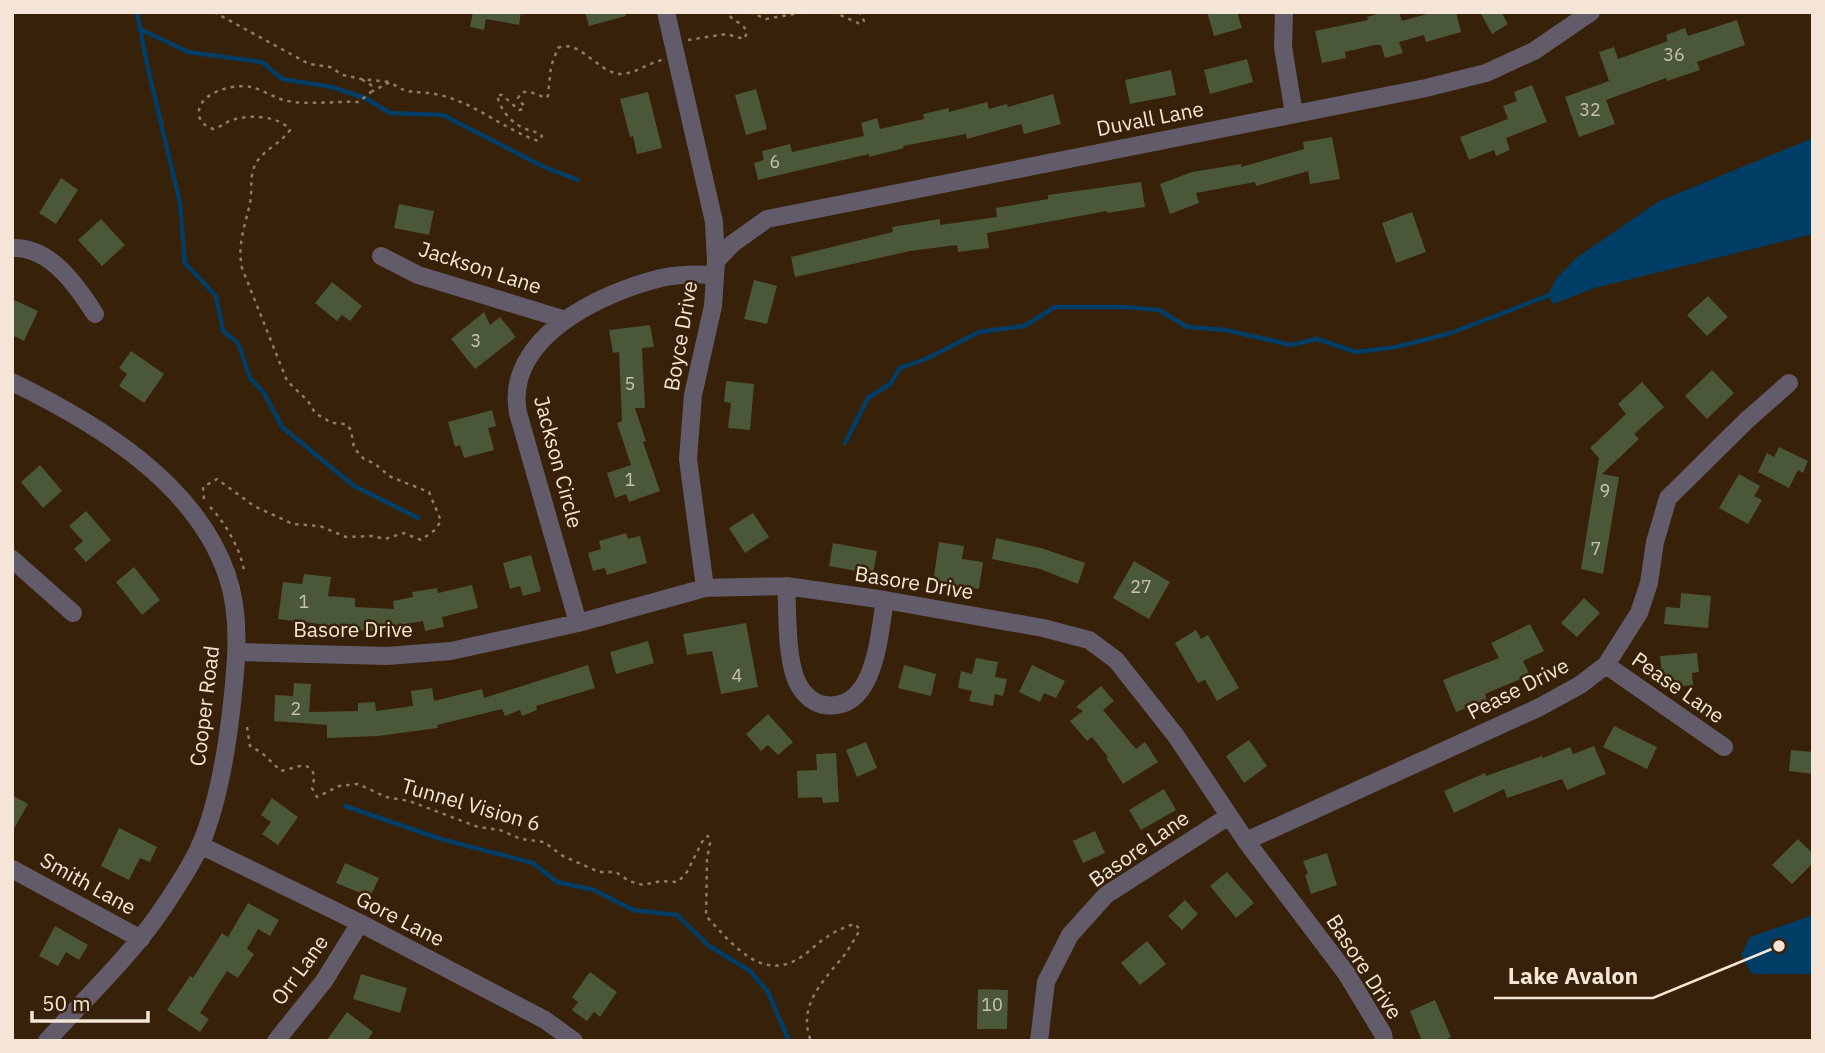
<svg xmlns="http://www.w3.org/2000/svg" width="1825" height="1053" font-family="'IBM Plex Sans',sans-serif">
	<rect width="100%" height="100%" fill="#372108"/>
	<path fill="#013e67" d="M1813,138V234L1595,288L1553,304L1548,296L1555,280L1576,258L1659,201Z
		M1813,915V974H1752L1741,955L1750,937Z"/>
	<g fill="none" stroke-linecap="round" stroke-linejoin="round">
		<path stroke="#013e67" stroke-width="4.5" d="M137,12L146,60L180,203L185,263L216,296L223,331L238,343L250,378L264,393L282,427L354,486L418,518
			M140,29L188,52L262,62L282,79L332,87L365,98L390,113L443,115L544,167L578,180
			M845,443L868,398L890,384L900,368L928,358L979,332L1024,326L1055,307H1126L1159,310L1187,327L1226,330L1291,345L1317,339L1356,352L1396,347L1451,333L1552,294
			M345,806L441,839L533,863L557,882L594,890L633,910L677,915L709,946L750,971L768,992L789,1041"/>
	</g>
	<path fill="#4a5738" d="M473,12H521L519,25L486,19L484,30L470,27Z
		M585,12H625L626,16L589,26Z
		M1207,12H1237L1242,28L1214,36Z
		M1385,12H1399L1402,21L1434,12H1456L1461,32L1426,42L1424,35L1399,42L1403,53L1385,58L1381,45H1375L1345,52L1346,58L1322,63L1315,31L1368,20L1367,17Z
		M1480,12H1501L1508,24L1492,34Z
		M1737,20L1745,45L1697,62L1700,70L1667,81L1666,78L1606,100L1615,124L1579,137L1565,97L1609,81L1599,52L1614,47L1618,59L1668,41L1666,35L1685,28L1688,36Z
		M1247,59L1253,82L1210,94L1204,70Z
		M1171,70L1176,95L1130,104L1125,80Z
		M1532,85L1547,122L1506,138L1510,150L1496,156L1494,150L1469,160L1460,137L1508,119L1503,106L1517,101L1514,92Z
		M756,89L767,129L746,135L735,95Z
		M648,92L662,148L637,154L633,136L630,137L620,99Z
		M1053,94L1061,124L1024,134L1021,124L967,139L966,134L903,146L904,148L869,157V154L758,180L754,163L764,160L762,151L790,144L792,152L864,136L861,123L877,118L880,129L924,119L923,114L949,108V112L987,102L989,109L1007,104L1008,107Z
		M1332,137L1340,179L1310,184L1308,171L1256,186L1255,182L1196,193L1199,203L1170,214L1160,184L1192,172L1241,164V167L1304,149L1303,142Z
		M61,178L78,190L56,224L39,213Z
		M1141,182L1145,207L1107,213V211L987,233L989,248L958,252L957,245L910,251L795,277L791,257L893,232L892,227L940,219V225L997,217L996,208L1048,199V195Z
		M399,204L434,211L429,235L394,228Z
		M1412,212L1426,252L1396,263L1382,223Z
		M101,219L125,245L102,266L78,240Z
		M754,280L777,286L767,324L744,319Z
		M332,282L362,306L350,321L342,315L337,321L315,303Z
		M1708,296L1728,317L1707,336L1687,315Z
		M12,299L38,311L24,341L12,335Z
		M484,312L490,325L500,317L516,337L475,369L451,339Z
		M650,325L654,347L642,348L645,408H635L646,441L643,442L660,491L629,502L626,494L615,498L607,473L631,465L617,423L622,421L619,352L613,353L609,330Z
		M131,351L164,374L144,403L119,386L127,374L119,368Z
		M1712,370L1734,393L1707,419L1685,396Z
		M726,381L754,384L750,430L728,428L731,403L724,402Z
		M1642,382L1664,407L1634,434L1639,439L1602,474L1619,477L1603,574L1581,569L1599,458L1590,448L1626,414L1618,404Z
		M492,410L496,426L488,428L494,450L464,458L460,445L455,447L448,422Z
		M1779,447L1808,461L1803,473L1798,470L1789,488L1758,472L1767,453L1774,457Z
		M40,465L62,491L43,508L21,482Z
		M1739,474L1760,486L1754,496L1762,500L1748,524L1719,508Z
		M86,511L111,540L86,562L74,549L83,541L69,526Z
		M753,513L769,537L745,553L729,528Z
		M626,533L628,539L640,536L647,563L607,575L605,568L593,571L588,553L601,549L599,541Z
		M996,538L1041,548L1085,563L1078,584L1040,569L992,559Z
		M939,542L964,546L962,559L983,562L979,589L933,582Z
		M833,543L877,551L873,574L829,566Z
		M531,555L541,591L523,596L520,586L510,589L503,563Z
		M1134,561L1170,582L1149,619L1113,598Z
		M134,567L160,600L142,615L116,582Z
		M304,574L331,577L328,596L355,598V607L394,609L393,601L413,597L412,592L437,588L438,593L472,585L478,608L442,617L444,627L425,631L423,621L389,627V632L336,629V626L278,619L283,582L302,584Z
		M1681,593L1711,596L1708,628L1664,624L1666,607L1680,608Z
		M1584,598L1600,613L1577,637L1561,623Z
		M746,623L758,687L721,694L712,651L687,655L683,634Z
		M1530,624L1544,651L1523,661L1530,675L1485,694L1487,700L1456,712L1443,680L1499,658L1491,643Z
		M1196,630L1201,639L1208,635L1239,688L1217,701L1205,680L1198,683L1175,643Z
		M648,641L654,663L616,674L610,652Z
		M1697,653L1699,672L1692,673L1693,685L1663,688L1660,656Z
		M976,658L998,662L995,677L1007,679L1003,696L995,694L993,706L969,701L972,691L958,688L961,671L972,674Z
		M588,665L595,688L536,706L537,710L522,716L520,710L505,716L502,709L437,725L438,728L378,736L327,738V725L274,721L275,695L293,696L294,683L311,684L309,712L358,711V703L375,702L376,711L413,706L411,691L432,688L434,701L482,689L484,698Z
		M904,665L936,674L931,696L898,688Z
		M1032,665L1065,681L1056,698L1044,693L1040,702L1019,692Z
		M1101,686L1114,701L1103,710L1136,749L1145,742L1158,762L1123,784L1106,758L1108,757L1092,737L1087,741L1070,721L1083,711L1076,707Z
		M768,714L793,742L778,755L768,745L761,751L746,734Z
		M1614,726L1657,747L1647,769L1603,747Z
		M1249,740L1267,766L1244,783L1226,756Z
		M866,742L877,768L857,777L846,750Z
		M1594,746L1606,774L1567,790L1562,779L1507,798L1504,789L1454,813L1444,791L1485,773L1486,776L1542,756L1543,758L1570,747L1573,754Z
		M1791,750L1813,752V774L1789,771Z
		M836,753L839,802L823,803L822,797L798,798L797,771L817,770L816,754Z
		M1164,789L1176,810L1141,830L1129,810Z
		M12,795L28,804L12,832Z
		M272,798L298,817L278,845L262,834L271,822L261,815Z
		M119,828L157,847L150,862L140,858L129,880L101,866Z
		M1095,831L1105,853L1083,863L1073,841Z
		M1798,839L1813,854V863L1792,884L1772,865Z
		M1327,853L1337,885L1311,894L1305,875L1308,874L1303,861Z
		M345,863L379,878L370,897L336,883Z
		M1227,872L1254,903L1236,918L1210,886Z
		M1185,900L1198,914L1182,930L1168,916Z
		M248,903L279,920L270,936L258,929L247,949L254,954L238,978L227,971L200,1013L209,1019L200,1032L167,1010L190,976L193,978L222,933L228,937Z
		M55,926L88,945L79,960L66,952L58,966L39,956Z
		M1147,941L1166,964L1140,985L1121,963Z
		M590,972L617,992L600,1017L594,1012L587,1021L572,1010L578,1002L572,997Z
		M361,974L407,988L400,1013L353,999Z
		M978,989L1008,990L1007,1029H977Z
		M1435,1000L1451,1037L1443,1041H1422L1410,1011Z
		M347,1012L373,1032L367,1041H326Z"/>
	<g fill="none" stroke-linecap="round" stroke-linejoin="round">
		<path stroke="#8f7c68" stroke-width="2.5" stroke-dasharray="3.5 5" stroke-linecap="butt" d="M214,12L309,64L330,67L343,75L361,79L390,82
			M750,12L766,19L805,12
			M824,12L836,13L860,24L864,21L859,12
			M688,40L726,34L744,39L747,33C744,22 732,22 727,12
			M371,92L390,82C410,96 413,90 435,94C473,101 503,129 538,141L542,136C536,131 533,132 526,129C512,124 500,110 497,95H502L519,110L523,109L524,106L518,98L522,92H530L546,98L548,96L551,66L558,48C579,38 597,72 620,74C635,74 648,63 662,60
			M204,499L203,487L217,479L254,506L293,524L320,526L346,537L372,536L385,539L404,533L421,540L435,530L441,521L429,492L391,477L375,464L364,459L354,448L351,430L346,424L332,423L315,413L308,401L287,381L242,268C237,245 245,226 250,203C253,189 248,174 258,160C266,149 281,143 290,130C279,115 246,114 229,121C224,124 220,127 213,129C206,126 200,123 199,115C196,93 234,83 251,87C263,90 275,98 287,101C310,105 336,101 359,102L372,91L371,85L361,79
			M210,507C225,522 241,550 244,571
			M247,727L250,746L262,753L281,771L304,765C316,770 315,777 312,788L317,797L339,786L358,784L386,797L409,801L478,827L500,830L521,839L544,842L563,856L599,872H616L629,881L643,885L661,881L678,882L687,872L704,838L708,836L710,843L707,859L706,916C735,947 766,988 809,951C823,939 836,929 855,924L860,930C854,939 849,950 842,958C822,982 797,1007 811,1041"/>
		<path stroke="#625c6a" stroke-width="18" d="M666,12L714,222L716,261L713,306L693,395L688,459L705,588
			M1284,12L1283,47L1294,114
			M12,248C50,246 77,286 95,314
			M381,256L418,275L566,320
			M716,261L732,244L767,219L1426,88L1486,73L1534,51L1591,12
			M12,382C96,423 195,482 227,575C242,618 236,668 231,712C226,754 217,807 200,846C191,866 177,887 165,905C132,955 87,996 47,1041
			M12,559L73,613
			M786,586C788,615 786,650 795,677C800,690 810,703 825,705C876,712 879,633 885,600
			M578,623L518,413C504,338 600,293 661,278C679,274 697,274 715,275
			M238,652L387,656L451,651L578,623L705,588L786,586L885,600L1043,628L1089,640L1116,660L1176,736L1246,841L1346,973L1383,1034L1384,1041
			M1606,665L1724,747
			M1246,841L1538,708L1580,685L1606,665L1639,613L1649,583L1655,542L1668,498L1747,420L1789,383
			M200,845L360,923L545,1020L574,1041
			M12,869L141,939
			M276,1041L324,981L360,923
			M1039,1041L1046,982L1070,935L1106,895L1229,816"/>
	</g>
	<g text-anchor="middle" stroke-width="5" stroke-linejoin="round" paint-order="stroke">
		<g font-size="18" fill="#cac2af">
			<text x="1674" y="61">36</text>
			<text x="1590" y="116">32</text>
			<text x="775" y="168">6</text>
			<text x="476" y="347">3</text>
			<text x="630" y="390">5</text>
			<text x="630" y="486">1</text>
			<text x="1605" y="497">9</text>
			<text x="1596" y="555">7</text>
			<text x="1141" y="593">27</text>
			<text x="304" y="608">1</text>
			<text x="737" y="682">4</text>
			<text x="296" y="715">2</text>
			<text x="992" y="1011">10</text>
		</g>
		<g font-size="21" fill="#f4e5d7" stroke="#372108">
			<text transform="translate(1150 119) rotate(-11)" y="7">Duvall Lane</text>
			<text transform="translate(480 268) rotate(18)" y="7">Jackson Lane</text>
			<text transform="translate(681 336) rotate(-80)" y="7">Boyce Drive</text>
			<text transform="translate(558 462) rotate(75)" y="7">Jackson Circle</text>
			<text transform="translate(914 583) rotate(9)" y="7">Basore Drive</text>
			<text x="353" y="637">Basore Drive</text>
			<text transform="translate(1678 688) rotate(35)" y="7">Pease Lane</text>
			<text transform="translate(1518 689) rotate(-27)" y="7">Pease Drive</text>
			<text transform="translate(205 706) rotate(-83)" y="7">Cooper Road</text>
			<text transform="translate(471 805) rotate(16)" y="7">Tunnel Vision 6</text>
			<text transform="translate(1139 849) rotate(-35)" y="7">Basore Lane</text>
			<text transform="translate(88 884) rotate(29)" y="7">Smith Lane</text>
			<text transform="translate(400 919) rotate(27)" y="7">Gore Lane</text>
			<text transform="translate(1364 967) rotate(57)" y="7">Basore Drive</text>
			<text transform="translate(300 970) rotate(-54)" y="7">Orr Lane</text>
		</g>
	</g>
	<path fill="none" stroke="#f4e5d7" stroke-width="2.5" d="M1779 946L1653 998H1494"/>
	<circle fill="#f4e5d7" stroke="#372108" stroke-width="2.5" cx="1779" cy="946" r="7"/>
	<g font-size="23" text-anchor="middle" font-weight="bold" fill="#f4e5d7" stroke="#372108" stroke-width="5" stroke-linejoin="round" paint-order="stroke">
		<text x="1573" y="984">Lake Avalon</text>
	</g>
	<rect width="1825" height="1053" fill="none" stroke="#f4e5d7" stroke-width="28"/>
	<path d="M32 1011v10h116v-10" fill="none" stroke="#f4e5d7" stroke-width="3.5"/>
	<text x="42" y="1011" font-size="21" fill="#f4e5d7" stroke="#372108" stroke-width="5" paint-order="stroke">50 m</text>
</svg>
